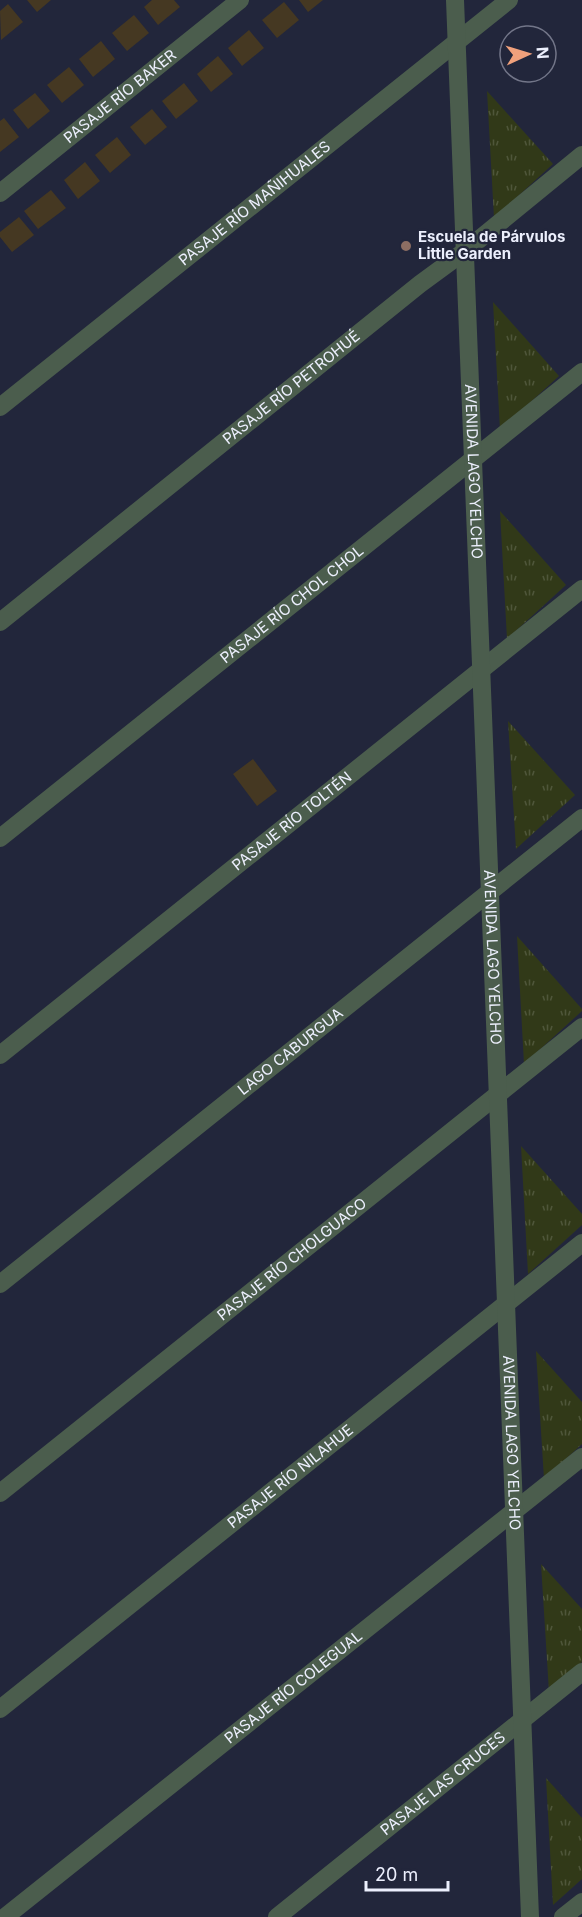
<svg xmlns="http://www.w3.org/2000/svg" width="582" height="1917" font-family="Inter,sans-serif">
	<defs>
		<pattern id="grass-tufts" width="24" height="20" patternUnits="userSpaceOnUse" patternTransform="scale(1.5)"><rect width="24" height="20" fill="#313918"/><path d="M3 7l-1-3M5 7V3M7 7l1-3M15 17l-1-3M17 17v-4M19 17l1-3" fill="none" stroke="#4f563a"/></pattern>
	</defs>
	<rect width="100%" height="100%" fill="#22263b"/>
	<path fill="url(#grass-tufts)" d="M487,91L553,164L494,218Z
		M493,302L559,376L500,430Z
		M500,511L566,585L507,639Z
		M508,721L575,795L516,849Z
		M517,936L582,1009V1011L524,1064Z
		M521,1146L582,1214V1225L528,1274Z
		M536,1351L582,1402V1444L544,1479Z
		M541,1564L582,1609V1662L549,1692Z
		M546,1778L582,1818V1879L553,1905Z"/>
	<path fill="#453822" d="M27,0H51L37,12Z
		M152,0H174L180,7L158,25L144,7Z
		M299,0H323L308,12Z
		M284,2L299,20L277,38L262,20Z
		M8,4L23,22L1,40L0,11Z
		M134,15L149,33L127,51L112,33Z
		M249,30L264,48L242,66L228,48Z
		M101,41L115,59L93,77L79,59Z
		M218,56L233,74L211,92L197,74Z
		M69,67L84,85L62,103L47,85Z
		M184,83L198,101L176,119L162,101Z
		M35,93L50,111L28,129L13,110Z
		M152,109L167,127L145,145L130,127Z
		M4,118L19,137L0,152V121Z
		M117,137L131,155L110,173L95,155Z
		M85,162L100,181L78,199L64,180Z
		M51,190L66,208L38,229L24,211Z
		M19,217L34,235L12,252L0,237V232Z
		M253,759L277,791L257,806L233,774Z"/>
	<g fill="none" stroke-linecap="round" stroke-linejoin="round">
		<g stroke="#4b5d4d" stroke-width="18">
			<path id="s1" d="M0,193L240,0"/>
			<path id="s2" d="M0,407L509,0"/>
			<path id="s3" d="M0,622L420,284L465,251L582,155"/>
			<path id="s4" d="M0,838L582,372"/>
			<path id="s5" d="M0,1055L582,589"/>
			<path id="s6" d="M0,1284L582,818"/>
			<path id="s7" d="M0,1493L582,1027"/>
			<path id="s8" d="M0,1709L582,1243"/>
			<path id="s9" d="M5,1917L582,1457"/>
			<path id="s10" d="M277,1917L582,1672"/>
			<path d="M563,1917L582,1902"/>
		</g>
		<path stroke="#4b5d4d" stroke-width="18" id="s11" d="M455,0L530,1917"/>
	</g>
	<circle fill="#8d6e63" stroke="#22263b" stroke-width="2" cx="406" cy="246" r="6"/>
	<g text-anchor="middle" stroke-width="4.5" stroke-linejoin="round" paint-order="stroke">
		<g font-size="15" fill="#eceffd" stroke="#22263b">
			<text dy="5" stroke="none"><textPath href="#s1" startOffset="154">PASAJE RÍO BAKER</textPath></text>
			<text dy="5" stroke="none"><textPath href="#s2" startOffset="326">PASAJE RÍO MAÑIHUALES</textPath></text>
			<text dy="5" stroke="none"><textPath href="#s3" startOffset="374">PASAJE RÍO PETROHUÉ</textPath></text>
			<text dy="5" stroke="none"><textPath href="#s11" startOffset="472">AVENIDA LAGO YELCHO</textPath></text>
			<text dy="5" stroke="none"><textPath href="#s4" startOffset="374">PASAJE RÍO CHOL CHOL</textPath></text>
			<text dy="5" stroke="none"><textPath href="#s5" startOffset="374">PASAJE RÍO TOLTÉN</textPath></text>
			<text dy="5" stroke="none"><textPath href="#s11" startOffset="958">AVENIDA LAGO YELCHO</textPath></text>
			<text dy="5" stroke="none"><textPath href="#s6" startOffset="372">LAGO CABURGUA</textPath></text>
			<text dy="5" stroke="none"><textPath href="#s7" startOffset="374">PASAJE RÍO CHOLGUACO</textPath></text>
			<text dy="5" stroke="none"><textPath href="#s11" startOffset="1444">AVENIDA LAGO YELCHO</textPath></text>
			<text dy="5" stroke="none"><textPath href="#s8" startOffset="372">PASAJE RÍO NILAHUE</textPath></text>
			<text dy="5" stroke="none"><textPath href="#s9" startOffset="369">PASAJE RÍO COLEGUAL</textPath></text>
			<text dy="5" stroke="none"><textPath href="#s10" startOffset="213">PASAJE LAS CRUCES</textPath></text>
		</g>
		<g font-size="15" font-weight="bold" fill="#eceffd" stroke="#22263b" text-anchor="start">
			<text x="418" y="242">Escuela de Párvulos<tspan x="418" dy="17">Little Garden</tspan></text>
		</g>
	</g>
	<g transform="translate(528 54) rotate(86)"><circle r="28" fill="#22263b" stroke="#737689" stroke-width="1.5"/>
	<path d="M0-4.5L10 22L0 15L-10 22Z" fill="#f1a17c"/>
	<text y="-9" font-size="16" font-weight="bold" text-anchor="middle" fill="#eceffd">N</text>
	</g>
	<path d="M366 1881v9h82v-9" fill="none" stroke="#eceffd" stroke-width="3"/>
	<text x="375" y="1881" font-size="18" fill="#eceffd" stroke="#22263b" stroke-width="4.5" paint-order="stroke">20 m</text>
</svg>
